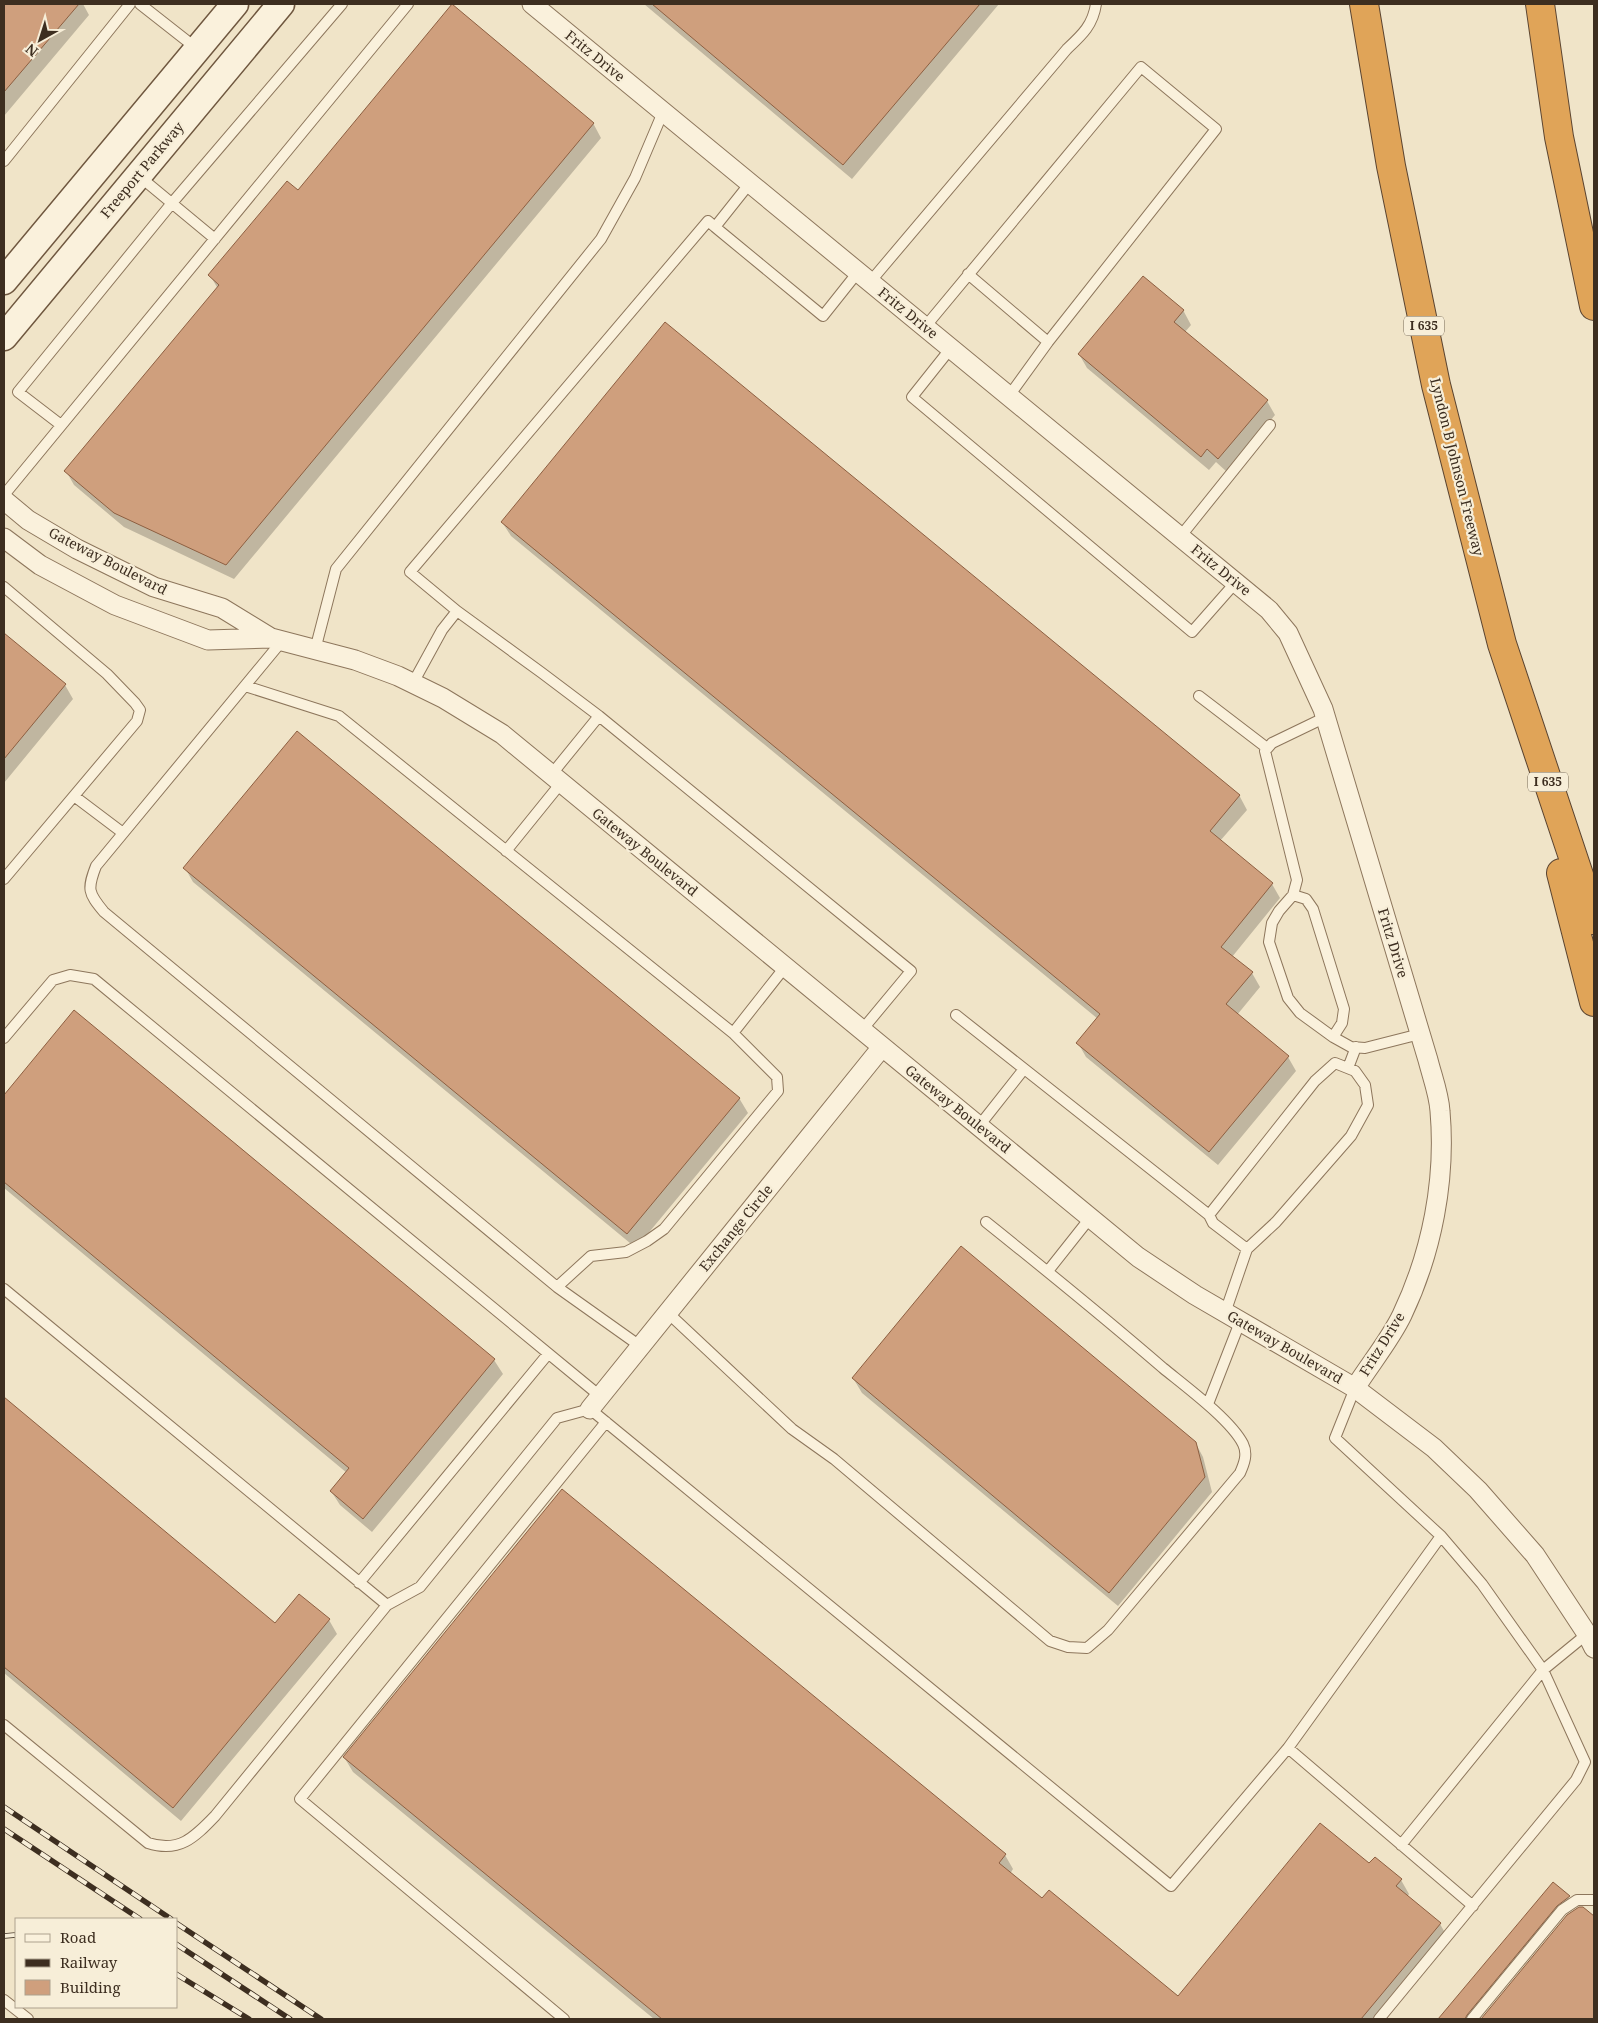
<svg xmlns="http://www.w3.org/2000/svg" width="1598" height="2023" font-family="'Noto Serif',serif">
	<rect width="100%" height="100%" fill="#f0e4c8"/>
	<path fill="#0003" d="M4,4H83L89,15L4,116Z
		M644,4H999L852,179Z
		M593,123L601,138L234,579L124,527L74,485L66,471L218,289L210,275L298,192Z
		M1183,310L1191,325L1185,332L1267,401L1275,415L1227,472L1216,462L1209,470L1087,368L1079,354Z
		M502,522L1239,795L1247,810L1220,841L1272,884L1280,898L1232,957L1252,973L1260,987L1237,1015L1288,1057L1296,1071L1218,1165L1086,1057L1078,1043L1098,1019L511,536Z
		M4,635L65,685L73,699L4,783Z
		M185,868L739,1098L748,1113L636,1248L193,882Z
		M74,1012L494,1360L503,1374L372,1532L340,1505L331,1491L347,1473L4,1188V1097Z
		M853,1378L1195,1442L1203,1457L1212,1492L1118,1606L862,1393Z
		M4,1399L275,1625L329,1620L337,1634L181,1821L4,1673Z
		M344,1757L1005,1855L1013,1869L1010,1874L1042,1900L1178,1997L1370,1865L1401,1880L1409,1894L1407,1897L1440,1924L1448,1938L1381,2019H654L353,1772Z
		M1553,1884L1571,1900L1468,2019H1440Z
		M1582,1908L1594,1918V1941L1591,1946L1594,1948V2019H1482L1568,1916Z"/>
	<path fill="#cf9f7d" stroke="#8d5f41" d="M4,4H79L4,92Z
		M452,4L594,123L226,565L114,513L64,471L219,285L208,275L287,181L298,190Z
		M652,4H980L843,165Z
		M1143,276L1184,310L1174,322L1268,400L1218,459L1207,449L1201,457L1078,354Z
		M665,322L1240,795L1210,831L1273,883L1221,947L1253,972L1226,1004L1289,1056L1209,1152L1076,1043L1100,1014L501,522Z
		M4,633L66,684L4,759Z
		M297,731L740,1098L627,1234L183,868Z
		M74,1010L495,1359L363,1519L330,1491L349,1468L4,1182V1095Z
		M961,1246L1196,1442L1205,1477L1109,1593L852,1378Z
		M4,1397L275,1623L299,1594L330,1619L173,1808L4,1667Z
		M562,1489L1006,1854L999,1863L1042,1898L1049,1890L1178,1996L1320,1823L1369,1863L1375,1857L1402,1879L1396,1886L1441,1923L1361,2019H662L343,1757Z
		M1553,1882L1570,1896L1557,1906L1467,2015L1465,2019H1438Z
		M1579,1907H1583L1594,1916V2019H1481L1567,1915Z"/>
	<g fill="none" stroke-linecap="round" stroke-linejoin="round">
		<g stroke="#8d765c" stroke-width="12">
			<path id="lane" d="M140,4L196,48
				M4,161L130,4
				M139,176L215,239
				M750,183L715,227L823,316L858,272
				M968,274L1048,342
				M870,282L1067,49C1082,35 1093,25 1096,4
				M925,327L1141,67L1216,129L1048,342L1009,396
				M951,348L912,397L1192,632L1236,582
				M61,425L18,392L172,203L342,4
				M4,495L408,4
				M1180,537L1270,425
				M4,587L107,674L135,703L140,710L137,721L4,879
				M457,611L410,572L708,221L715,227
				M282,641L96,866C87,889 88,893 104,912L557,1287L640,1346
				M315,650L336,569L601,239L635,178L663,112
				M413,683L442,630L457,611L542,673L599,716
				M245,686L339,716L733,1033L785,967
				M1199,696L1267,748
				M1326,717L1272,743L1265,751L1297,880L1293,895L1279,911L1272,923L1269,942L1288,998L1300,1013L1333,1037L1351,1047L1365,1048L1420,1034
				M551,775L599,716L911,971L862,1030
				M74,796L123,833
				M506,851L561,783
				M1293,895L1306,899L1313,909L1344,1009L1342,1023L1333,1037
				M956,1015L1209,1215
				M4,1038L53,980L70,975L94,979L600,1396
				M1348,1068L1356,1047
				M979,1126L1024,1069
				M1048,1271L1090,1218
				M557,1287L591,1256L626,1252L647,1241L664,1229L778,1091L777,1077L733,1033
				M4,1289L387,1605L420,1587L557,1418L590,1409L1171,1886L1288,1748L1441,1536
				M667,1312L792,1429L834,1459L1050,1641L1068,1647L1087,1648L1108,1630L1240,1473C1244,1464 1248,1454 1243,1444C1231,1420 1185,1386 1163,1368C1105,1318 1046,1270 986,1222
				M1225,1313L1247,1249L1276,1222L1351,1136L1368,1105L1365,1085L1355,1071L1335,1063L1315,1081L1209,1215L1213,1223L1247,1249
				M1355,1388L1335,1438L1441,1536L1482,1584L1543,1670L1585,1762L1576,1780L1379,2019
				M1208,1404L1240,1322
				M359,1583L548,1354
				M4,1725L148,1843C179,1853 194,1838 215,1816L387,1605
				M1288,1748L1473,1906
				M1401,1845L1543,1670L1587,1634
				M4,2000L28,2019
				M564,2019L300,1799L606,1422
				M1472,2019L1562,1910L1577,1900H1594"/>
		</g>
		<g stroke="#8d765c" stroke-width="21">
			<path id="street" d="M532,4L1269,610L1288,633L1323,709L1428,1060C1432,1076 1439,1094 1440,1111C1446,1180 1432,1252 1402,1315C1390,1340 1370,1364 1355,1388
				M4,500L28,520L77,549L154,587L222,608L271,638L355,660L398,676L443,698L502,734L1138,1257L1195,1295L1355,1388L1434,1448L1478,1490L1535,1555L1587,1634L1594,1648
				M4,538L40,565L115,605L208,640L271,638
				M590,1409L882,1047"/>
		</g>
		<g stroke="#6f573f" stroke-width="29">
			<path id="secondary" d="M4,281L235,4
				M4,337L281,4"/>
		</g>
		<g stroke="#5b4430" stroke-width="30">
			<path id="highway" d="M1364,4L1391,166L1436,385L1502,644L1594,920
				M1540,4L1559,137L1594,306
				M1561,873L1594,1002"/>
		</g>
		<use href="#lane" stroke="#faf1dc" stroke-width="10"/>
		<use href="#street" stroke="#faf1dc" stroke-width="19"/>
		<use href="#secondary" stroke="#faf1dc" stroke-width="26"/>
		<use href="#highway" stroke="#e0a458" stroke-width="28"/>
		<g stroke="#3d2e20" stroke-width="5.5">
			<path id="rail" d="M4,1807L171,1919
				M4,1829L140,1919
				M176,1923L321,2019
				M4,1936L16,1935
				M176,1944L290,2019
				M176,1974L249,2019"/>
		</g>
		<use href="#rail" stroke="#f7eed8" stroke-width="4" stroke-dasharray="11" stroke-linecap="butt"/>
	</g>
	<g text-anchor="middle" stroke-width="4.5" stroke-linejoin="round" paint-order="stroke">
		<g fill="#f7eed8" stroke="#756857" stroke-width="1">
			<rect x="1404" y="316.5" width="40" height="19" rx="4"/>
			<rect x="1528" y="772.5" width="40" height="19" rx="4"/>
		</g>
		<g font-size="12" font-weight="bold" fill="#3d2e20">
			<text x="1424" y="330">I 635</text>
			<text x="1548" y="786">I 635</text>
		</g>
		<g font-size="14" fill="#3d2e20" stroke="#f7eed8">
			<text transform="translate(595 56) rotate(39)" y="5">Fritz Drive</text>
			<text transform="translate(142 170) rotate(-50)" y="5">Freeport Parkway</text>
			<text transform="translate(908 313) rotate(39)" y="5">Fritz Drive</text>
			<text transform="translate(1457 467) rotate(76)" y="5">Lyndon B Johnson Freeway</text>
			<text transform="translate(108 561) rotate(27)" y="5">Gateway Boulevard</text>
			<text transform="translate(1221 570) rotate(39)" y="5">Fritz Drive</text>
			<text transform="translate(645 852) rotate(39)" y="5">Gateway Boulevard</text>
			<text transform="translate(1393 943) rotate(73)" y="5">Fritz Drive</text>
			<text transform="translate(958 1109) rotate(39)" y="5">Gateway Boulevard</text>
			<text transform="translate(736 1228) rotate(-51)" y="5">Exchange Circle</text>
			<text transform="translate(1382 1344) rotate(-58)" y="5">Fritz Drive</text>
			<text transform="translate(1285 1347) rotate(30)" y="5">Gateway Boulevard</text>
		</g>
	</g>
	<rect width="1598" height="2023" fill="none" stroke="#3d2e20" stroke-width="10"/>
	<rect x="15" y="1918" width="162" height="90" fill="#f7eed8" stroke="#ada18e"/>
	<rect x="25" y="1934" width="25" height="8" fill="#faf1dc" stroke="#ada18e"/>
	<text x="60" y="1943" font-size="15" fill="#3d2e20">Road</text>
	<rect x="25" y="1959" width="25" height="8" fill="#3d2e20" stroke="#ada18e"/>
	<text x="60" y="1968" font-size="15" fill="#3d2e20">Railway</text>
	<rect x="25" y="1980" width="25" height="15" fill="#cf9f7d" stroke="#ada18e"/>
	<text x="60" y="1993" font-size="15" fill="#3d2e20">Building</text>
	<g transform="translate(40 40) rotate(219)" stroke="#f7eed8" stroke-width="4" paint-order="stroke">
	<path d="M0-4L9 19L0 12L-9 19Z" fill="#3d2e20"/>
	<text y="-8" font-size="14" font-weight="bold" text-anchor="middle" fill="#3d2e20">N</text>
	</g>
</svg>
